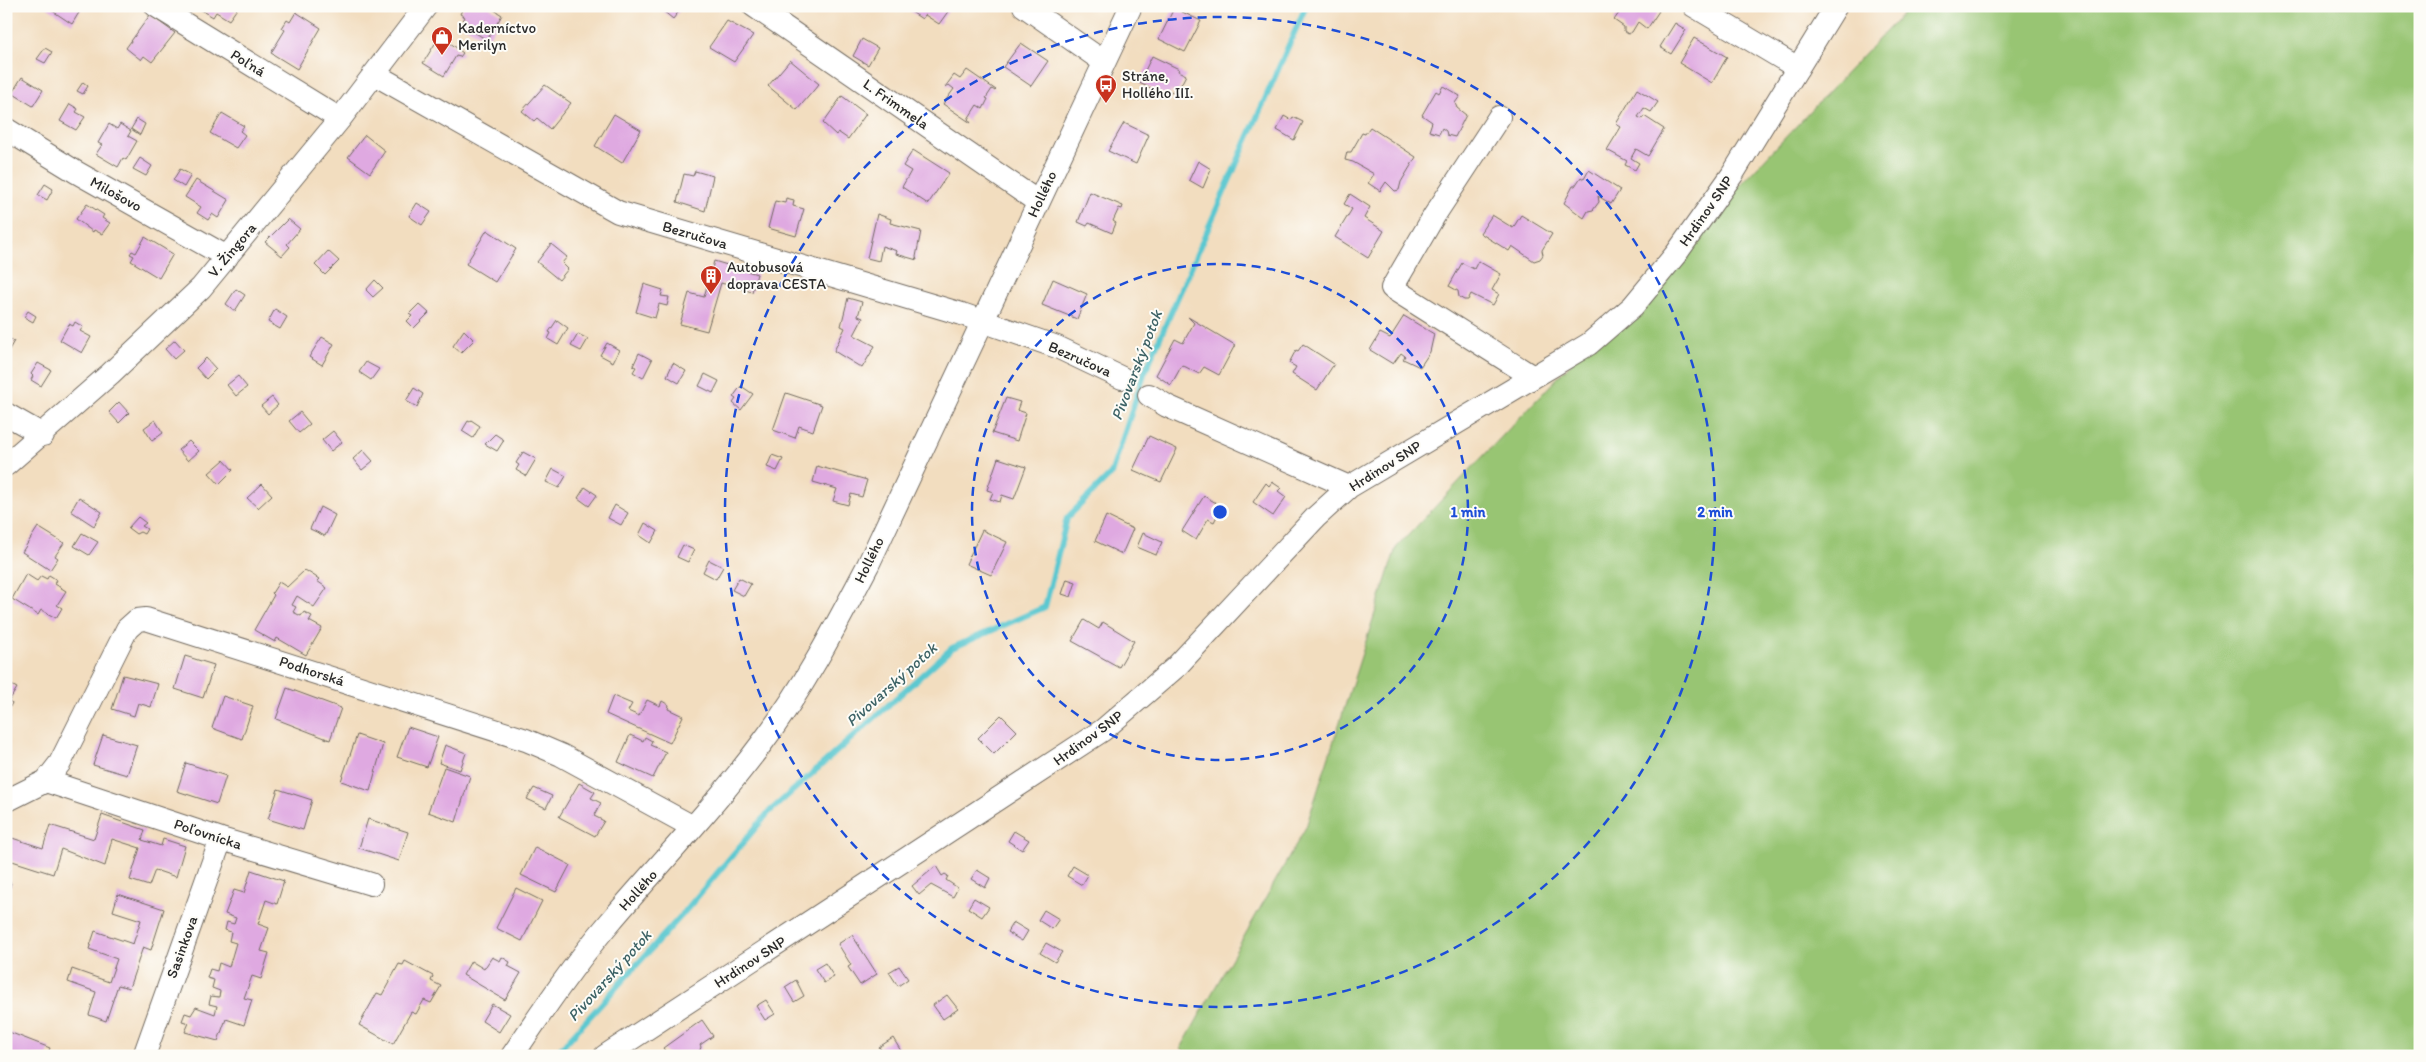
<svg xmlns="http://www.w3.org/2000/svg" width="2426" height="1062" font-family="Itim,sans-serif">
	<rect width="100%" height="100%" fill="#fdfcf7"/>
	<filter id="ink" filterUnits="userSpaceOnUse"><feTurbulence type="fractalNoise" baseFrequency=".02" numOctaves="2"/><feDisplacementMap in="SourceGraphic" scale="10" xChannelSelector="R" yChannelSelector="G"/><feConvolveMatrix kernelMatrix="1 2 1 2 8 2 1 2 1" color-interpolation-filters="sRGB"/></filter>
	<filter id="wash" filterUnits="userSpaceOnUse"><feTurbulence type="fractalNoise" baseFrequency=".0096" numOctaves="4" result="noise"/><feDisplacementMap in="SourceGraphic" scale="20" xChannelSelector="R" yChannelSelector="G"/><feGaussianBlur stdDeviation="1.12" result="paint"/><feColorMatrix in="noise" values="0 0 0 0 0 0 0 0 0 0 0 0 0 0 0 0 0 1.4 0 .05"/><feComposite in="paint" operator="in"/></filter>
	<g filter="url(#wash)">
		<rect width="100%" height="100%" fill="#f2ddbf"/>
		<path fill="#98c573" stroke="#62784f" d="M1910,6H2420V1056H1189L1181,1048L1306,827L1396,548Z"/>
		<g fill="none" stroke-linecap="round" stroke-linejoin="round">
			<path stroke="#5bc8d0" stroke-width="6" d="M554,1056L681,916L768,813L952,648L1045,607L1067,518L1111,474L1144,374L1306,6"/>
		</g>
		<g id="blocks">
			<path fill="#dfa9e1" d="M45,6H83L72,24Z
				M195,6H239L229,20L216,12L213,17Z
				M464,6H488L502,15L487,40L461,24L465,17L460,14Z
				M657,6H683L673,19Z
				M913,6H952L939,24L925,15L922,19L910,11Z
				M1624,6H1652L1659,11L1647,29L1638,22L1632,32L1628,34L1624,31V27L1614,20Z
				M1174,8L1201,21L1185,52L1159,39Z
				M296,12L321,28L297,69L271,53L285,30L282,28L287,20L290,22Z
				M150,15L175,33L152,62L144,56L141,60L126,48Z
				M727,21L753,35L734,62L709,47Z
				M1675,23L1686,30L1671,54L1660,47Z
				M444,38L463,53L460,57L456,56L444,76L423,63L436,42L441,44Z
				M1694,38L1727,57L1712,83L1679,63Z
				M862,39L878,48L868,65L853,56Z
				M1021,43L1048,61L1031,86L1003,67Z
				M45,48L52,52L45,63L37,59Z
				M1152,56L1179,69L1178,71L1186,75L1176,94L1171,91L1168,96L1139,83Z
				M790,60L819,84L797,110L768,86Z
				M967,70L996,90L995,91L992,89L986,98L988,99L983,109L977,105L968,119L971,123L943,104L954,89L949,85L945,87L954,75L960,79Z
				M22,77L43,90L33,106L12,93Z
				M83,82L88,86L83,94L77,91Z
				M545,85L571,103L550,129L537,118L534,121L522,111Z
				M1443,86L1460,96L1455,103L1457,108L1466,115L1455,137L1447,135L1446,131L1442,128L1439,134L1429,131L1432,122L1422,115L1436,91L1439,93Z
				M1637,89L1658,102L1651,112L1644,108L1638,117L1642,119L1644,116L1664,129L1648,156L1636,149L1631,158L1639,163L1635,170L1625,165L1627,161L1607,150L1621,127L1616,124Z
				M842,96L866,114L848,139L838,132L836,135L823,123Z
				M70,104L78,109L76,112L85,117L76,130L60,121Z
				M222,113L244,126L240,131L245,135L236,148L210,133Z
				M614,114L641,130L622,163L595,146Z
				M1284,116L1291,120L1293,117L1303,122L1294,140L1277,130Z
				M137,119L145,124L140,135L131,129Z
				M1124,123L1149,135L1136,164L1108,151Z
				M109,124L117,129L120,124L131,131L128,136L137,141L126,160L123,158L118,167L96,154L102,145L98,143Z
				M1370,127L1416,157L1401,182L1399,190L1395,191L1386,182L1380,191L1368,183L1374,174L1353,162L1345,160L1347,152H1351L1362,133L1365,134Z
				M365,135L385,151L370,173L348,157Z
				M913,150L949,173L928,204L902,187L911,171L903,166Z
				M140,158L152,166L146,176L133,169Z
				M1198,161L1211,169L1203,188L1189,180Z
				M180,169L191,175L184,187L173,180Z
				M1589,170L1620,190L1611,204L1598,196L1599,202L1593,210L1588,211L1584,218L1564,203L1573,186H1575L1581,177L1584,179Z
				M695,171L713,176L705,211L677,202L684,174L693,176Z
				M196,180L229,200L218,218L212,214L208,220L197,213L201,207L185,197Z
				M45,184L53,189L47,200L38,195Z
				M1090,192L1123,206L1122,209L1119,208L1113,221L1116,223L1112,233L1089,223L1087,226L1078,222Z
				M1350,194L1370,207L1364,218L1384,231L1368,258L1335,237L1352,209L1344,204Z
				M786,198L794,200L793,206L804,209L796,236L768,228L775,201L785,203Z
				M417,203L431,212L422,225L409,216Z
				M87,204L104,215L102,218L110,223L102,234L94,230L93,232L76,219Z
				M877,214L891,219L890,223L921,231L916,257L917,260L896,254L897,251L882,246L879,261L867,258Z
				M1492,215L1513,228L1521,215L1552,234L1542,250L1543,255L1540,259L1534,261L1512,246L1509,251L1480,233Z
				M288,219L300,229L287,244L290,247L282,256L265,242Z
				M487,230L516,249L495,282L466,264Z
				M145,237L173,254L159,278L131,261L134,256L130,254L132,251L136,253Z
				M6,240L12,243L6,255Z
				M551,244L567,257L562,263L568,269L559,280L537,262Z
				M328,251L339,261L325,275L315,265Z
				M714,261L757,274L752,292L721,283L707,331L680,324L689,293L704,297Z
				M1478,261L1501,274L1492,290L1499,294L1493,305L1471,294L1468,300H1464L1459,297L1458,291L1449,286L1462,263L1474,269Z
				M1053,279L1087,294L1077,319L1042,305Z
				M375,280L383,288L373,297L366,290Z
				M644,284L663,290L661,296L669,297L667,306L659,304L655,318L636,312Z
				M236,289L245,295L235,311L226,304Z
				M848,298L862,302L858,316L863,318L854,335L875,346L862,368L834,351L845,328L841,326Z
				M419,304L429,313L414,328L407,321L412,316L409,314Z
				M275,309L287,317L280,329L268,322Z
				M28,311L36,316L33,322L24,317Z
				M1404,316L1434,334L1430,352L1420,367L1403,359L1405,356L1401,353L1393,364L1370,350L1380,333L1390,338Z
				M1188,317L1235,345L1219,375L1204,367L1199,374L1182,365L1171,385L1156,375L1175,339L1183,343L1194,323Z
				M557,320L568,328L558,345L548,339L551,333L549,332Z
				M75,322L83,327L80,331L91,337L82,353L60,340L69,324L73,326Z
				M464,330L474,340L461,353L453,346Z
				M578,334L588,339L581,351L571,346Z
				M6,337L14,341L6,355Z
				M322,337L334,344L322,365L309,357Z
				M175,340L184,350L174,359L165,349Z
				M607,343L619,350L613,362L600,355Z
				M1303,344L1334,364L1317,390L1292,374L1296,367L1289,363L1296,350L1298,351Z
				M639,353L652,360L643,378L633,372L636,367L633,366Z
				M206,358L216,369L206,379L196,368Z
				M366,362L379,369L371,380L359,372Z
				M38,363L51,370L41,386L31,380L33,376L31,374Z
				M673,363L686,371L679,383L667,376Z
				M705,374L719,381L713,393L699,386Z
				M238,376L247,387L236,396L227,385Z
				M741,386L753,394L741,410L733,403L736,399L733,397Z
				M414,388L423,394L417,407L406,401Z
				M786,393L822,405L813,431L799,426L795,438L773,430Z
				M272,397L278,405L268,414L261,406Z
				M1006,398L1020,402L1017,410L1026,413L1017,441L992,433Z
				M119,402L129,413L119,423L109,412Z
				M300,412L310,424L299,433L289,421Z
				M155,420L163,433L152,441L144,428Z
				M471,420L480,426L473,438L462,431L468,421L470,422Z
				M333,431L342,442L331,451L322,440Z
				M495,434L504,440L497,451L485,444Z
				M1149,436L1177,449L1161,482L1133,470Z
				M189,441L199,451L188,461L178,450Z
				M363,450L373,461L362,470L353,459Z
				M523,452L536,459L526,476L516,470L519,465L516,463Z
				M772,455L783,459L777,471L767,467Z
				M998,458L1026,467L1014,499L1002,495L1000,502L990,499L993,492L987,490Z
				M224,460L233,470L219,484L209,473Z
				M817,466L867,480L862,497L851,494L848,505L833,501L837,489L813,482Z
				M553,469L566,476L559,488L546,482Z
				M1272,482L1281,488L1278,491L1286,497L1273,516L1253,502L1266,483L1269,486Z
				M262,484L272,495L258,508L247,498Z
				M585,487L597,495L589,506L578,498Z
				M1204,496L1218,504L1213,511L1218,514L1214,522L1208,519L1196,540L1182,531Z
				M79,497L102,512L94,526L71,511Z
				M615,505L628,513L621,525L608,518Z
				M320,507L335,515L325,536L310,529Z
				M1106,516L1133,529L1122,554L1095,541Z
				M138,517L146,523L142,526L147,529L144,534L140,532L136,534L128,528Z
				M645,523L658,531L651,543L639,535Z
				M38,527L64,543L55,556L58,558L50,570L22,552Z
				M982,530L1007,542L991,575L966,564Z
				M82,533L98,542L89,555L74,546Z
				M1143,533L1162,542L1156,555L1137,547Z
				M683,545L694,550L688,562L677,557Z
				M709,560L723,567L716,579L703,572Z
				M305,570L319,579L317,581L327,588L314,607L297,596L292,605L296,607L293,612L301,616L304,612L312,616L309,621L322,628L306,655L277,638L275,642L254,630L274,595L272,593L279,582L287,587Z
				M26,574L37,581L41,576L47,579L49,575L57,580L55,584L66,591L57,605L62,608L56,618L41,610L38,615L12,599Z
				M739,578L751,584L744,596L732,590Z
				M1067,579L1076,582L1071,597L1062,594Z
				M1084,620L1099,629L1103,622L1134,641L1119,667L1072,641Z
				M185,656L214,665L203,698L175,689Z
				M123,675L158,684L151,707L138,703L134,716L112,709Z
				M6,682L17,688L9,701L12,703L6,714Z
				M287,688L341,708L330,740L276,719Z
				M223,696L253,706L242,739L212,728Z
				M613,696L632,704L628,711L639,716L647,700L660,706L662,701L669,705L668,709L683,716L670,743L606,714Z
				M1001,715L1017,731L994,754L978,738Z
				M408,727L438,737L427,767L397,757Z
				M103,735L137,745L127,775L93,765Z
				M357,735L383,744L370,791L341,781Z
				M630,735L643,741L645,737L652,741L650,745L666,752L653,778L618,762Z
				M445,745L466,753L460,770L439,763Z
				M186,763L226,776L217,804L177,791Z
				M444,767L470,776L456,822L428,812Z
				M579,783L595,792L591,798L601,803L594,816L604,821L595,836L559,817Z
				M534,788L552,796L546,808L527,799Z
				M278,789L312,800L303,830L268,819Z
				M102,815L145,830L142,840L161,846L163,839L185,846L176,877L155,870L149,886L130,880L140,848L112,839L105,866L61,849L53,874L6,859V836L43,848L50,825L94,839Z
				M368,819L408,832L399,861L359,848Z
				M1014,831L1029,840L1022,850L1008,841Z
				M535,847L570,865L556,892L521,875Z
				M936,866L942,876L945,874L948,876L946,880L958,888L953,897L931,885L919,895L912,886Z
				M1073,866L1088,875L1082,885L1067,876Z
				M251,870L284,881L277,904L266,900L258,924L269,928L261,951L269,953L261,979L252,976L244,998L252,1000L244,1025L226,1019L218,1041L185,1032L189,1023L182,1021L185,1013L191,1015L196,1007L215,1014L217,1006L209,1004L211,996L219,997L220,991L212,988L214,980L207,978L210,969L217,971L219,963L229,967L236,943L229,941L231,932L225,930L227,922L234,924L236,918L225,914L234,890L244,893Z
				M977,870L990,878L985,888L971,879Z
				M6,882L11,883L7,898H6Z
				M516,888L542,901L522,941L496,928Z
				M118,894L164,909L151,950L143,947L129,988L118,985L106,1021L89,1015L96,992L68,982L72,969L109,982L117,959L89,949L95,931L133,944L141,920L113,911Z
				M974,898L989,907L982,917L968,908Z
				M1044,910L1059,919L1052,929L1038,920Z
				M1013,922L1028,931L1022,941L1007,932Z
				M852,935L877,974L860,985L848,967L851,965L838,944Z
				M1046,943L1062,952L1055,962L1040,953Z
				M492,957L500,961L502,957L510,962L508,966L521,973L505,1000L463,975L471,961L484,969Z
				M405,961L433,976L431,981L441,986L431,1003L424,1000L416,1014L411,1012L393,1044L359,1025L377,993L382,995L399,964L403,965Z
				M825,963L834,977L824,983L815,969Z
				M899,966L908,979L898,986L889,972Z
				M796,980L804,996L794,1002L785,987Z
				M947,995L958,1009L943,1019L933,1005Z
				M766,1000L775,1014L765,1020L756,1006Z
				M492,1004L510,1014L499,1032L482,1021Z
				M702,1020L713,1036L700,1045L701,1047L698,1056H669L663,1048Z
				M9,1032L50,1048L47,1056H6V1040Z
				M893,1038L904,1056H885L879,1047Z"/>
		</g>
	</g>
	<g filter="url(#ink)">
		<use href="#blocks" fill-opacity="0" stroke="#71695f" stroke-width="1"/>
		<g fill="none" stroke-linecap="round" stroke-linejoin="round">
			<g stroke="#71695f" stroke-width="24">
				<path id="minor" d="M156,6L340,119
					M754,6L1038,202
					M1024,6L1104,62
					M1694,6L1798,68
					M374,74L618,212L962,314L1057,347L1122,378
					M1499,117L1434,216L1392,288L1533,377
					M6,129L76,172L227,257
					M1149,395L1167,406L1349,487
					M6,414L43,435
					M6,465L110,374L201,288L340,119L426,6
					M46,781L221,839L371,884
					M6,801L46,781L60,763L127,629L137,620L146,619L526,740L561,755L693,827
					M144,1056L221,839
					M512,1056C543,1010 574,964 610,922C661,862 715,806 762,743C804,688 836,626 868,565L1131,6
					M605,1056L1103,730L1176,667L1316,517L1349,487L1589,344L1633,306L1676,254L1732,175L1836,6"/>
			</g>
			<use href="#minor" stroke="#fff" stroke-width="22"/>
		</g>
	</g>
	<g fill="none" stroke="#1d4ed8" stroke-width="2.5" stroke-dasharray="9 6">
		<circle cx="1220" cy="512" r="248"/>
		<circle cx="1220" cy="512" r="495"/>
	</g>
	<defs>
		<g id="shop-pin" transform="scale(1.125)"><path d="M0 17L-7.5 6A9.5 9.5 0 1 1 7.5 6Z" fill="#c8321e" stroke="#fdfcf7"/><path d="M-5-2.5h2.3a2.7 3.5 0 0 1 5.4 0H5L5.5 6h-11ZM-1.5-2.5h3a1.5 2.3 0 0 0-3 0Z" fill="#fff"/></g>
		<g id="bus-pin" transform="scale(1.125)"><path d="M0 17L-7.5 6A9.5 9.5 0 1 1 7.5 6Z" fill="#c8321e" stroke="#fdfcf7"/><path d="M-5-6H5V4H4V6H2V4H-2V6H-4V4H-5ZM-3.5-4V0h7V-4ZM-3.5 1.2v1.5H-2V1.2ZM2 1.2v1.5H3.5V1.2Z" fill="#fff"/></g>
		<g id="building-pin" transform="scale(1.125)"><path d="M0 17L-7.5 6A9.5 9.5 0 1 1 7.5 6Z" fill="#c8321e" stroke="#fdfcf7"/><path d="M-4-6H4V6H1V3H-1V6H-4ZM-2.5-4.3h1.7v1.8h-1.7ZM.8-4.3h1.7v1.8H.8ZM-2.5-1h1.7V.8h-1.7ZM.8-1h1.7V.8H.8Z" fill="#fff"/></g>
	</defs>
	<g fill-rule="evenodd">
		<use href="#shop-pin" x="442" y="37"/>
		<use href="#bus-pin" x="1106" y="85"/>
		<use href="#building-pin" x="711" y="276"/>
	</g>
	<g text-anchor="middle" stroke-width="4" stroke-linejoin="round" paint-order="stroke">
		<g font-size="15" fill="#2b2b2b" stroke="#fdfcf7" text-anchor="start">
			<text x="458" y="33">Kaderníctvo<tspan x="458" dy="17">Merilyn</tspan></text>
			<text x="1122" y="81">Stráne,<tspan x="1122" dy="17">Hollého III.</tspan></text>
			<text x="727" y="272">Autobusová<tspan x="727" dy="17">doprava CESTA</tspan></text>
		</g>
		<g font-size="15" fill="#2b2b2b" stroke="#fdfcf7">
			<text transform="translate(248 63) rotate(32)" y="5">Poľná</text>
			<text transform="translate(896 104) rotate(35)" y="5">L. Frimmela</text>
			<text transform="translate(116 194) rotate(29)" y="5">Milošovo</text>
			<text transform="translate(1042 194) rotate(-65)" y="5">Hollého</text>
			<text transform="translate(1706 211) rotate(-55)" y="5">Hrdinov SNP</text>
			<text transform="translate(695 235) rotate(16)" y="5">Bezručova</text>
			<text transform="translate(232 250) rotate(-50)" y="5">V. Žingora</text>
			<text transform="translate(1080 359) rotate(24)" y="5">Bezručova</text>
			<text transform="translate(1385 466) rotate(-32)" y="5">Hrdinov SNP</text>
			<text transform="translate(869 560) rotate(-64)" y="5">Hollého</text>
			<text transform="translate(312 671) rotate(18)" y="5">Podhorská</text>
			<text transform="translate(1088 738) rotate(-36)" y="5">Hrdinov SNP</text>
			<text transform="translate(208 834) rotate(18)" y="5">Poľovnícka</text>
			<text transform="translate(638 890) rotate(-48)" y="5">Hollého</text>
			<text transform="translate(182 947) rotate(-70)" y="5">Sasinkova</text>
			<text transform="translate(750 962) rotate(-33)" y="5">Hrdinov SNP</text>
		</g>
		<g font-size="16" font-style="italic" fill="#3c6265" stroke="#fdfcf7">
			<text transform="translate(1136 365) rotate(-69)" y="6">Pivovarský potok</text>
			<text transform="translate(891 684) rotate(-42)" y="6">Pivovarský potok</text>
			<text transform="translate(609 975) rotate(-48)" y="6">Pivovarský potok</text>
		</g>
	</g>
	<circle cx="1220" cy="512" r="8" fill="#1d4ed8" stroke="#fdfcf7" stroke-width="2.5"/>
	<g font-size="15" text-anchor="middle" font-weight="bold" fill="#1d4ed8" stroke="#fdfcf7" stroke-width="4" stroke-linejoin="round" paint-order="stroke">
		<text x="1468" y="517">1 min</text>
		<text x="1715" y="517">2 min</text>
	</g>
	<rect width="2426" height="1062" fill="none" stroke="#fdfcf7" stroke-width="25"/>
</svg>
